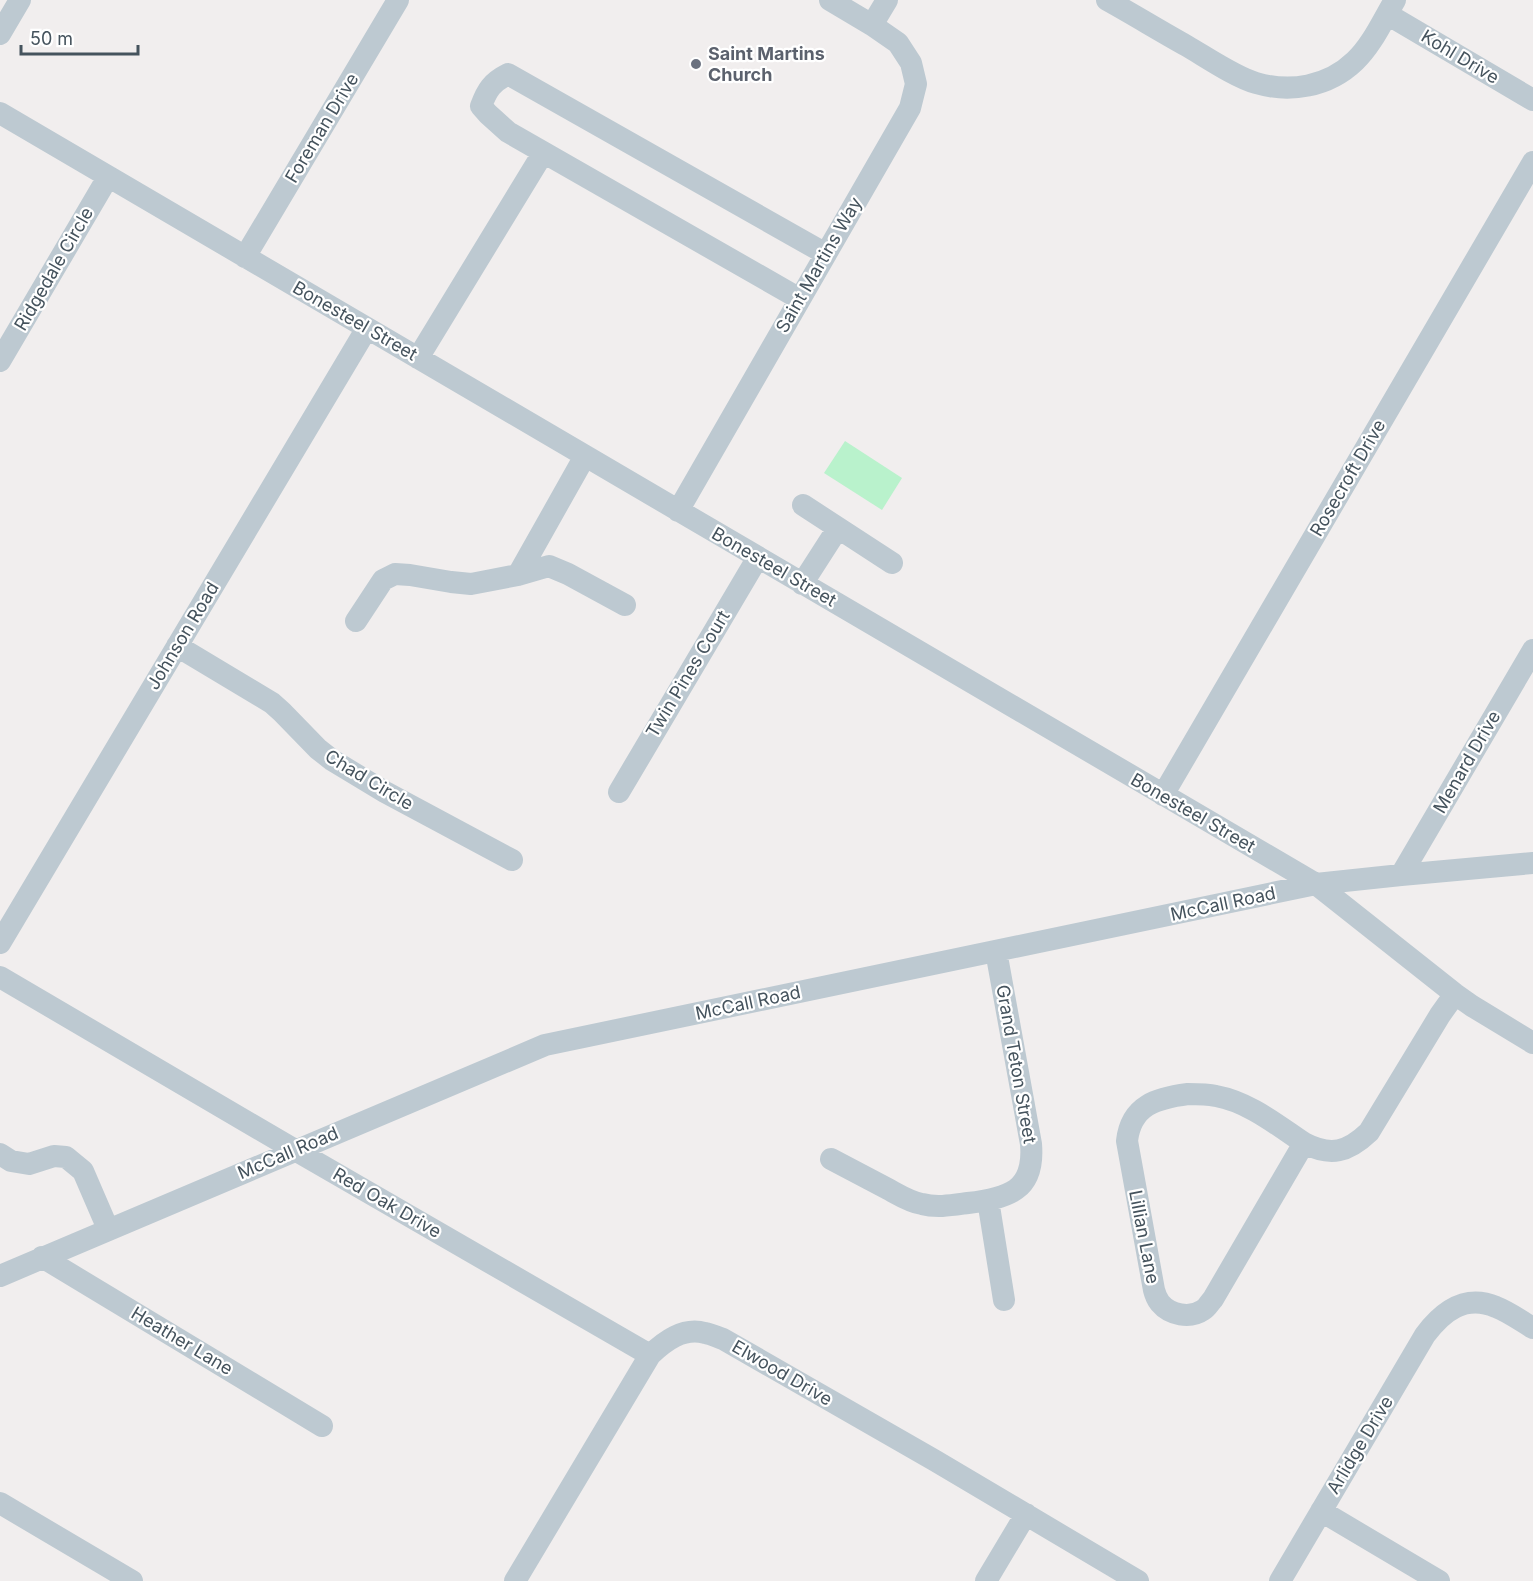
<svg xmlns="http://www.w3.org/2000/svg" width="1533" height="1581" font-family="Inter,sans-serif">
	<rect width="100%" height="100%" fill="#f1eeee"/>
	<path fill="#b9f2cc" d="M845,441L902,478L882,510L824,473Z"/>
	<g fill="none" stroke-linecap="round" stroke-linejoin="round">
		<path stroke="#bdc9d1" stroke-width="22" d="M1107,0C1134,15 1160,31 1187,46C1206,57 1235,77 1256,83C1290,93 1328,87 1355,61C1372,45 1383,20 1395,0
			M1387,14L1533,100
			M872,25L887,0
			M0,34L20,0
			M0,113L1316,884L1455,994L1472,1006L1533,1043
			M245,257L398,0
			M800,299L508,132L488,114L481,106C487,90 492,82 508,74L826,254
			M418,358L543,153
			M0,361L108,177
			M803,505L892,563
			M678,511L910,108L916,84L911,63L898,43L872,25L830,0
			M518,575L585,456
			M802,584L838,528
			M356,621L383,580L395,574L410,575L451,582L471,584L518,575L549,566L568,574L625,605
			M177,646L272,703L282,712L318,749L332,760L385,792L512,860
			M619,792L758,557
			M1163,795L1533,162
			M1401,875L1533,650
			M0,943L367,328
			M0,977L295,1150L650,1355
			M1188,1094C1197,1094 1207,1094 1216,1096C1249,1102 1277,1125 1304,1143L1213,1299C1210,1302 1207,1308 1203,1310C1190,1319 1170,1315 1160,1303C1157,1299 1155,1294 1154,1290L1127,1141C1131,1105 1157,1098 1188,1094Z
			M1304,1143C1331,1157 1348,1152 1369,1132L1440,1015L1455,994
			M0,1154L11,1161L29,1164L54,1156L66,1157L83,1171L108,1229
			M831,1159C850,1169 869,1179 888,1189C899,1195 910,1202 922,1204C937,1208 953,1205 968,1203C1008,1198 1035,1191 1031,1144L996,951
			M988,1200L1004,1300
			M42,1257L322,1426
			M0,1276L545,1045L1316,884L1401,875L1533,863
			M0,1503L132,1581
			M1321,1511L1439,1581
			M515,1581L650,1355C665,1341 683,1327 705,1333C711,1334 717,1337 723,1339L934,1460L1138,1581
			M986,1581L1026,1514
			M1280,1581L1425,1335C1443,1311 1465,1294 1496,1307C1509,1312 1521,1321 1533,1328"/>
	</g>
	<circle fill="#6b7280" stroke="#fff" stroke-width="2" cx="696" cy="64" r="6"/>
	<g text-anchor="middle" stroke-width="4.5" stroke-linejoin="round" paint-order="stroke">
		<g font-size="18" font-weight="bold" fill="#5b616d" stroke="#fff" text-anchor="start">
			<text x="708" y="60">Saint Martins<tspan x="708" dy="21">Church</tspan></text>
		</g>
		<g font-size="18" fill="#45535d" stroke="#fff">
			<text transform="translate(1460 57) rotate(31)" y="6">Kohl Drive</text>
			<text transform="translate(322 128) rotate(-59)" y="6">Foreman Drive</text>
			<text transform="translate(819 265) rotate(-60)" y="6">Saint Martins Way</text>
			<text transform="translate(54 269) rotate(-60)" y="6">Ridgedale Circle</text>
			<text transform="translate(355 321) rotate(30)" y="6">Bonesteel Street</text>
			<text transform="translate(1348 478) rotate(-60)" y="6">Rosecroft Drive</text>
			<text transform="translate(774 567) rotate(30)" y="6">Bonesteel Street</text>
			<text transform="translate(183 636) rotate(-59)" y="6">Johnson Road</text>
			<text transform="translate(688 674) rotate(-59)" y="6">Twin Pines Court</text>
			<text transform="translate(1467 762) rotate(-60)" y="6">Menard Drive</text>
			<text transform="translate(369 780) rotate(31)" y="6">Chad Circle</text>
			<text transform="translate(1193 813) rotate(30)" y="6">Bonesteel Street</text>
			<text transform="translate(1223 904) rotate(-12)" y="6">McCall Road</text>
			<text transform="translate(748 1003) rotate(-12)" y="6">McCall Road</text>
			<text transform="translate(1016 1064) rotate(80)" y="6">Grand Teton Street</text>
			<text transform="translate(288 1153) rotate(-23)" y="6">McCall Road</text>
			<text transform="translate(387 1203) rotate(30)" y="6">Red Oak Drive</text>
			<text transform="translate(1144 1237) rotate(79)" y="6">Lillian Lane</text>
			<text transform="translate(182 1341) rotate(31)" y="6">Heather Lane</text>
			<text transform="translate(782 1373) rotate(30)" y="6">Elwood Drive</text>
			<text transform="translate(1360 1445) rotate(-59)" y="6">Arlidge Drive</text>
		</g>
	</g>
	<path d="M21 45v9h117v-9" fill="none" stroke="#45535d" stroke-width="3"/>
	<text x="30" y="45" font-size="18" fill="#45535d" stroke="#ffffff" stroke-width="4.5" paint-order="stroke">50 m</text>
</svg>
